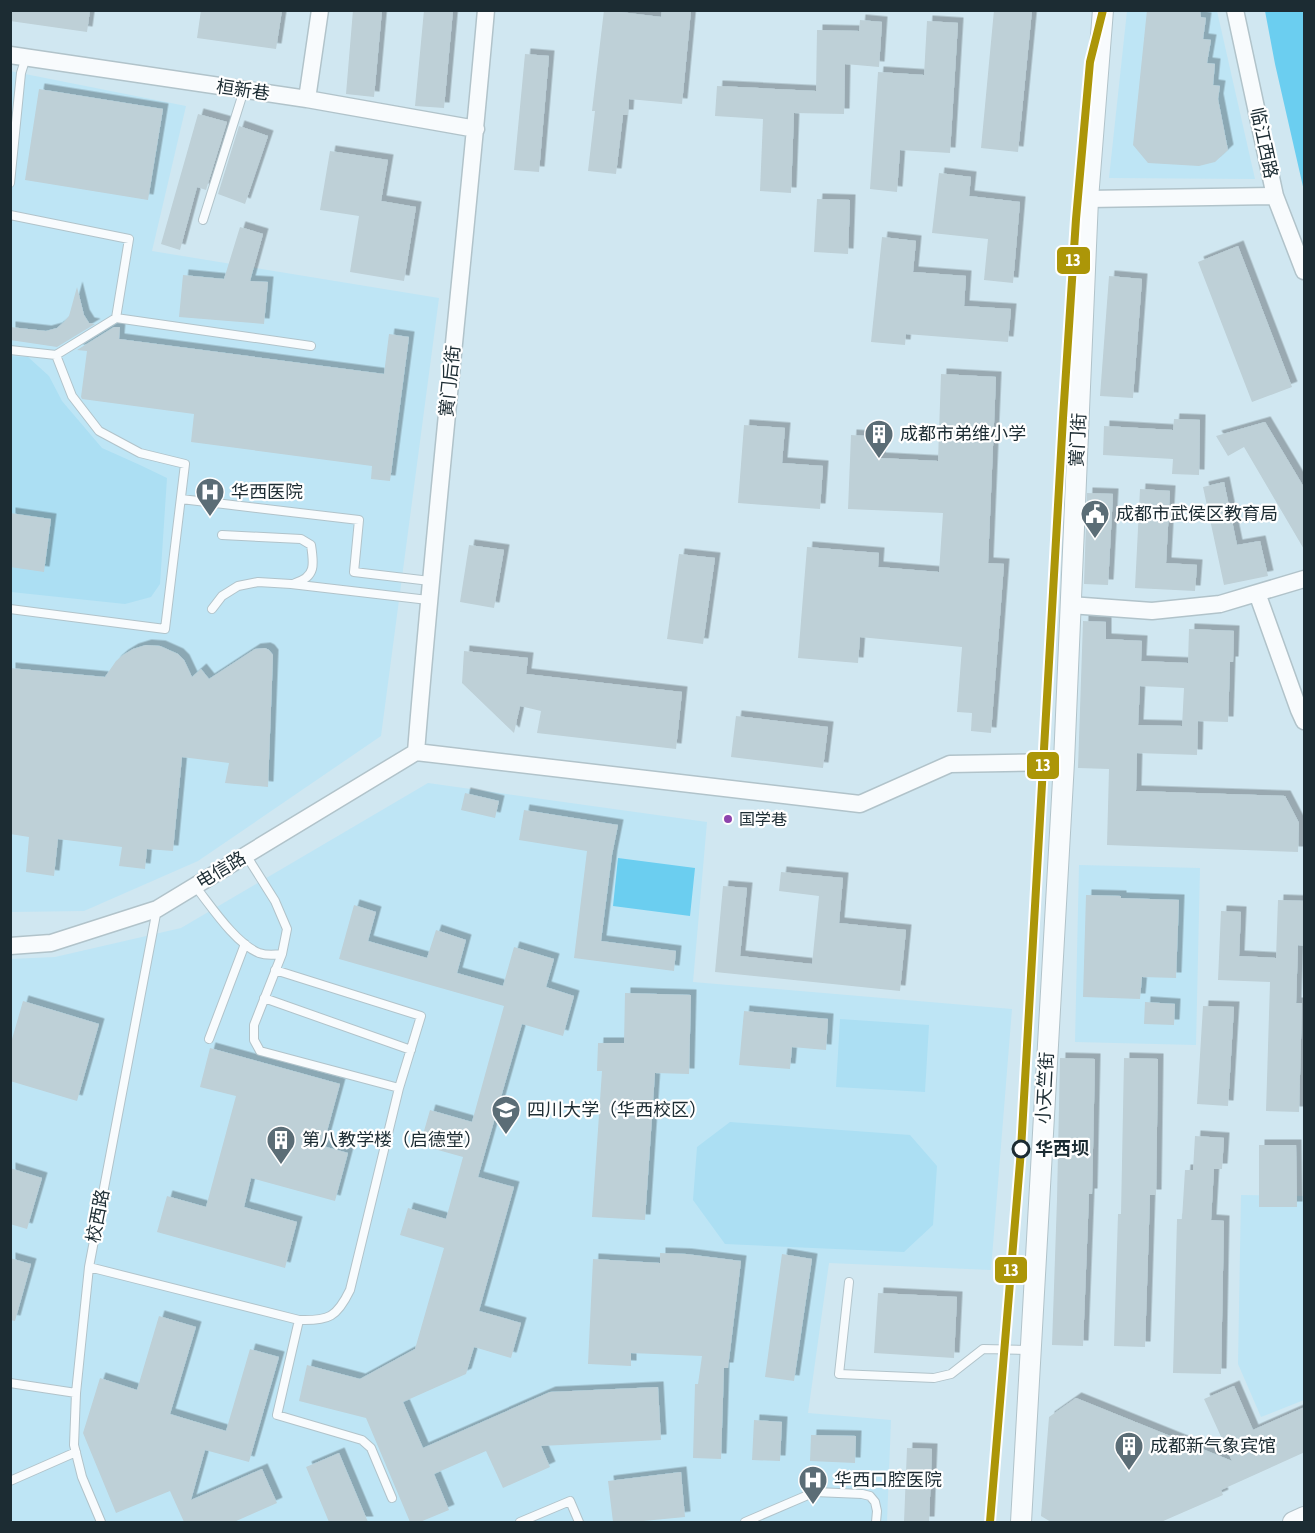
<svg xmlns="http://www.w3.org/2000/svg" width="1315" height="1533" font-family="'Asap Condensed','Noto Sans SC',sans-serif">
	<defs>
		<filter id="shadow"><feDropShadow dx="5.5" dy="-5.5" stdDeviation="0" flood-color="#0004"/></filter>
	</defs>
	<rect width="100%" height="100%" fill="#d0e7f1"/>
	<path fill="#bee5f5" d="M1127,11H1217L1255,179L1109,178Z
		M10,71L186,106L152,251L439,298L381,736L198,861L84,911L11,912Z
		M428,783L707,822L693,982L1012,1009L991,1270L829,1263L808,1413L891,1420L887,1522H11L10,959L55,957L181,928Z
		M1079,865L1200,868L1196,1045L1075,1042Z
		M1241,1195L1304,1196V1400L1261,1417L1238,1364Z"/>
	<path fill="#acdff3" d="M10,356L28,357L49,376L62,401L102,448L140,465L167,478L160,584L151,597L125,604L11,592Z
		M840,1019L929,1025L925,1092L836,1087Z
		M730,1122L910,1135L937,1166L933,1225L904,1252L725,1244L693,1200L697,1147Z"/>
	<path fill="#6bcef0" d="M1265,11H1304V191L1275,64Z
		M618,858L695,868L690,916L613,906Z"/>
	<path fill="#bed0d7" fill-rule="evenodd" filter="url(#shadow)" d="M10,10H90L87,32L10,21Z
		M201,10H282L276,49L197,38Z
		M353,10H382L374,97L346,94Z
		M424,10H453L444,108L415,106Z
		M604,10L661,17L662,10H691L682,104L629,99L628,115H623L616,174L588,171L595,111H592Z
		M994,10H1032L1018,152L981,148Z
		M1147,10H1200L1201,17L1206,18L1203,39L1211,40L1207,63L1215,64L1213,85L1220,86L1218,99L1228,150L1215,162L1199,166L1148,163L1133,145Z
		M860,20L882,22L879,67L845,64L844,114L794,113L791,193L760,191L763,119L715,116L717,86L816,91L817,30L859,31Z
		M927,21L958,23L950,153L900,150L897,192L870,189L878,72L924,75Z
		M525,54L549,56L539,172L514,170Z
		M39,89L163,109L148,200L25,180Z
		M198,114L227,122L206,190L197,187L180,250L161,244Z
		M239,126L268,136L245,204L218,194Z
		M330,151L388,160L381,201L416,207L404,281L350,272L359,216L320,210Z
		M939,173L971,177L969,196L1020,202L1013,283L984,280L988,239L932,233Z
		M817,199L850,200L848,254L814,252Z
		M240,227L263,234L250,281L268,282L264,324L179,317L183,275L224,279Z
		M882,237L916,241L913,272L966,276L964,306L1011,309L1008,342L906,334L905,345L871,342Z
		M1238,246L1292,387L1252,402L1198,262Z
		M1109,276L1142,279L1133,398L1100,396Z
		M77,287L84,315L89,323L95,324L57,347L10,340V327L46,331L57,328L64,322L69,316Z
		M114,327H120L119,339L384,374L389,334L409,337L390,481L371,479L372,466L191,442L194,414L82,399L81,397L87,351L77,350Z
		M941,374L996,377L988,563L1004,564L991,733L971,731L972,713L957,712L962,647L860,637L858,663L798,658L807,547L879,553L878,567L939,572L943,513L848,509L851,435L881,437L880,458L938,461Z
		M1174,419L1200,420L1199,475L1172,474L1173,459L1103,455L1104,426L1173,430Z
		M1265,422L1305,489V551L1244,447L1228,456L1216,436Z
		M744,425L785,428L782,463L823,466L820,509L738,503Z
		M1224,482L1237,545L1260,541L1268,576L1224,585L1203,487Z
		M1140,489L1170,491L1166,563L1197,565L1195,591L1135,588Z
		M1087,493L1113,494L1108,585L1084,584Z
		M10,513L51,519L44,572L10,567Z
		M469,545L504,550L494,608L460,602Z
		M679,554L715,558L703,644L667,639Z
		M1083,621L1106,622V639L1142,641L1141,661L1188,663L1189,629L1234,631L1233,662H1230L1228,722L1198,721L1197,755L1137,753L1136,791L1285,796L1299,823L1298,852L1107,845L1109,769L1078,768ZM1140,686L1184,688L1182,726L1138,725Z
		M146,645L160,646L178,654L184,660L192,677L201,669L209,679L255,649L265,648L269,650L273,655L268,787L225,783L229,763L182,757L173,851L147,849L145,869L119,866L122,847L58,839L54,876L26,872L29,837L10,834V668L105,677L116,661L123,655L133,649Z
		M464,651L528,658L526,674L682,692L676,749L537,733L541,711L520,706L514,733L462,683Z
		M736,716L828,727L823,768L731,757Z
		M465,793L499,801L495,818L461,810Z
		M524,810L618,825L612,855L601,941L676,951L674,971L574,958L587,851L519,840Z
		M781,872L843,878L839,923L906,930L900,991L715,972L723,886L747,888L740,956L812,964L819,896L779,891Z
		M1086,895L1121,896V898L1179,900L1176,978L1142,977L1140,999L1083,997Z
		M1278,900L1305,901V946L1298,945L1296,1003H1302L1299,1112L1266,1111L1270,982L1218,980L1221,911L1241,912L1239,956L1276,958Z
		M354,905L376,912L368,941L427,958L436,930L466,940L457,973L503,986L514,947L554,959L546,987L574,996L563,1036L522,1024L478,1177L514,1187L479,1311L521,1323L511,1358L474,1347L466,1374L403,1402L423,1448L550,1392L658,1387L661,1440L541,1446L550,1467L503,1488L486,1451L434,1474L449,1510L420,1522H410L366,1418L299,1401L307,1365L360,1379L415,1349L444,1248L400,1235L408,1208L446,1219L463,1157L420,1145L430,1110L472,1122L504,1006L339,959Z
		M625,993L691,995L689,1074L655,1073L645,1220L592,1217L602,1071H597L598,1043H624Z
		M23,1001L99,1024L77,1101L10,1081V1046Z
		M1145,1002L1175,1004L1174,1025L1144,1024Z
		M1203,1006L1234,1007L1228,1106L1197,1104Z
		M744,1011L828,1019L826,1050L792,1047L790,1069L739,1065Z
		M210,1048L340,1084L323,1146L348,1153L335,1201L251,1178L244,1207L297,1222L285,1268L157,1232L167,1196L206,1207L236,1096L200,1087Z
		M1060,1058L1095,1059L1092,1194H1089L1083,1346L1052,1345L1057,1199Z
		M1124,1058L1158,1059L1156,1195H1150L1145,1347L1114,1346L1118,1214H1121Z
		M1195,1136L1224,1138L1222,1169H1214L1211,1220L1224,1221L1221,1374L1173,1373L1177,1219H1182L1185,1170H1193Z
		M1259,1145H1296L1297,1207H1259Z
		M10,1168L42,1178L27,1229L10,1224Z
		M660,1253L686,1254L741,1261L728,1368H724L721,1459L693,1458L695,1384H698L702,1356L631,1353V1366L588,1364L593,1259L660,1263Z
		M782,1254L812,1259L794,1381L765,1377Z
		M10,1258L31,1264L15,1321L10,1320Z
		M878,1293L957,1297L954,1358L874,1353Z
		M159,1316L196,1327L170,1414L226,1431L250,1349L279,1357L249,1462L205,1450L191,1500L262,1469L277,1503L234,1522H184L170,1491L116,1513L83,1433L100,1378L137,1390Z
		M1234,1386L1253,1430L1305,1407V1452L1221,1490L1223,1495L1161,1522H1051L1041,1516L1049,1417L1076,1398L1232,1461L1204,1399Z
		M754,1420L782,1422L780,1461L752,1460Z
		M811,1435L856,1436L855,1463L810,1461Z
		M907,1448L932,1449L929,1522H904Z
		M339,1453L368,1522H329L306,1467Z
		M681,1472L685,1517L633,1522H613L608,1481Z"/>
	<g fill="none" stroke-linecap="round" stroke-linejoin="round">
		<g stroke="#b1c3ca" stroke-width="10">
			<path id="service" d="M10,183L21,73L26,57
				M10,215L129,239L116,318
				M203,220L244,90
				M10,350L56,355L116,318L311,346
				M181,499L359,520L354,572L430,581
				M222,535L301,539L311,545C314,564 316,577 295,583
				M10,609L165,629L185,464L140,453L99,431L72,396L56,355
				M212,609L222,596L238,586L258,582L291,584L428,600
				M195,886C211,906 235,943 259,953C267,956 275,955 282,954L287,929L275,901L246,855
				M282,954L254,1025V1040L260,1051L399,1088
				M264,998L411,1050
				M209,1039L245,944
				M89,1267L299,1320C329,1321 337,1317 350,1290L399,1088L421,1016L275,970
				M849,1282L839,1374L934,1378L951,1374L983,1349L1030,1350
				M299,1320L277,1415L362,1440L371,1448L392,1498
				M10,1383L76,1393
				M10,1481L76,1452
				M101,1522L82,1477L74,1445L76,1393L89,1267L157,909
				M520,1522L570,1501L579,1522
				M745,1522L815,1492L862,1494L870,1496L875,1502L877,1511L876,1522"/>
		</g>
		<g stroke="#b1c3ca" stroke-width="19">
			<path id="minor" d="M1235,10L1275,196L1304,271
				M10,55L307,99L476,129
				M307,99L320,10
				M1088,199L1275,196
				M1257,593L1299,710L1304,721
				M1070,605L1152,611L1220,604L1304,579
				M416,752C436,504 464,258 486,10
				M416,752L860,804L950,764L1064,762
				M10,946L51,943L157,909L416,752"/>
		</g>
		<g stroke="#b1c3ca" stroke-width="22">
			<path id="tertiary" d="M1021,1522L1064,762L1088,199L1103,10
				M1293,1522L1304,1517"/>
		</g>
		<use href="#service" stroke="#f8fbfd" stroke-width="8"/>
		<use href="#minor" stroke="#f8fbfd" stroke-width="16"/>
		<use href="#tertiary" stroke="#f8fbfd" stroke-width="20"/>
		<g stroke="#fff" stroke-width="12">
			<path id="metro-1" d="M990,1522L1021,1150L1063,418L1076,219L1090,62L1103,10"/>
		</g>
		<use href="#metro-1" stroke="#ac9608" stroke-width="8"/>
	</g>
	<defs>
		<g id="building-pin" transform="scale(1.5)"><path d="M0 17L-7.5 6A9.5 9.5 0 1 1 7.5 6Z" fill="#5b6d76" stroke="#fff"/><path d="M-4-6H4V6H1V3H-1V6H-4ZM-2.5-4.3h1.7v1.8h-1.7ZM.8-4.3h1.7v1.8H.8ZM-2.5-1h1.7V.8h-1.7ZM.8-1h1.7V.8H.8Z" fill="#fff"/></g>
		<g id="hospital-pin" transform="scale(1.5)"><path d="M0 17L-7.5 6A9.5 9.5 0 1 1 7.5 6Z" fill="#5b6d76" stroke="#fff"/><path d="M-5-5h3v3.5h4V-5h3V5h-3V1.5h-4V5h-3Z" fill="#fff"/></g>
		<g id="civic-pin" transform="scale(1.5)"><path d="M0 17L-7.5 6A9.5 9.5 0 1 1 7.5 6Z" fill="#5b6d76" stroke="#fff"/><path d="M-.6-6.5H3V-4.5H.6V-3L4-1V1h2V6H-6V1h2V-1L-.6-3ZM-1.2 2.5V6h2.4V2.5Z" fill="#fff"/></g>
		<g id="university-pin" transform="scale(1.5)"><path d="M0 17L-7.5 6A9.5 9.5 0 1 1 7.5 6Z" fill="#5b6d76" stroke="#fff"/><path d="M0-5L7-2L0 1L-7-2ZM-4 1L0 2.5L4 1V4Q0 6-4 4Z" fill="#fff"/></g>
	</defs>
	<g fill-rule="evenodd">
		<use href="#building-pin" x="879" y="434"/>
		<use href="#hospital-pin" x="210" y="492"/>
		<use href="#civic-pin" x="1095" y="514"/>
		<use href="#university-pin" x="506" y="1110"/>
		<use href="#building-pin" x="281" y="1140"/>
		<use href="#building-pin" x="1129" y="1446"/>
		<use href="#hospital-pin" x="813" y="1480"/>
	</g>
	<circle fill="#8e44ad" stroke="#fff" stroke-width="2" cx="728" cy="819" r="5"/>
	<circle fill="#fff" stroke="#1c2c33" stroke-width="3" cx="1021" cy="1149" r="8"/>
	<g text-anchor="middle" stroke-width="4.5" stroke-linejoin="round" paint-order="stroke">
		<g font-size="16" fill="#1c2c33" stroke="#fff" text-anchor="start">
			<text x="739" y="825">国学巷</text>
		</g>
		<g font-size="18" fill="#1c2c33" stroke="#fff">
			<text transform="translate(243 90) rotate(8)" y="6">桓新巷</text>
			<text transform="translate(1264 143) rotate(78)" y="6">临江西路</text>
			<text transform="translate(450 381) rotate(-84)" y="6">黉门后街</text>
			<text transform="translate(1078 440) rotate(-87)" y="6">黉门街</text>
			<text transform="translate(221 870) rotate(-31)" y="6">电信路</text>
			<text transform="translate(1045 1088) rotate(-87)" y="6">小天竺街</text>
			<text transform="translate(98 1216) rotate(-79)" y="6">校西路</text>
		</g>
		<g font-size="18" fill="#1c2c33" stroke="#fff" text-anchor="start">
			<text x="900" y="440">成都市弟维小学</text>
			<text x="231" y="498">华西医院</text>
			<text x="1116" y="520">成都市武侯区教育局</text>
			<text x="527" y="1116">四川大学（华西校区）</text>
			<text x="302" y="1146">第八教学楼（启德堂）</text>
			<text x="1150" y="1452">成都新气象宾馆</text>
			<text x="834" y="1486">华西口腔医院</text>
		</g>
		<g font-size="18" font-weight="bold" fill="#1c2c33" stroke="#fff" text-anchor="start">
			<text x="1035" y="1155">华西坝</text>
		</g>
	</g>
	<g stroke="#fff" stroke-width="2">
		<rect x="1056" y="246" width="35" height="29" rx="6" fill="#ac9608"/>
		<rect x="1026" y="751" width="34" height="29" rx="6" fill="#ac9608"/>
		<rect x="994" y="1256" width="34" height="28" rx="6" fill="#ac9608"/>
	</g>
	<g font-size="16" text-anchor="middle" font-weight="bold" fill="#fff">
		<text x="1073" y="266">13</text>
		<text x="1043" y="771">13</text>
		<text x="1011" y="1276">13</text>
	</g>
	<rect width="1315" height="1533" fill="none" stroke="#1c2c33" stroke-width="24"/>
</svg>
